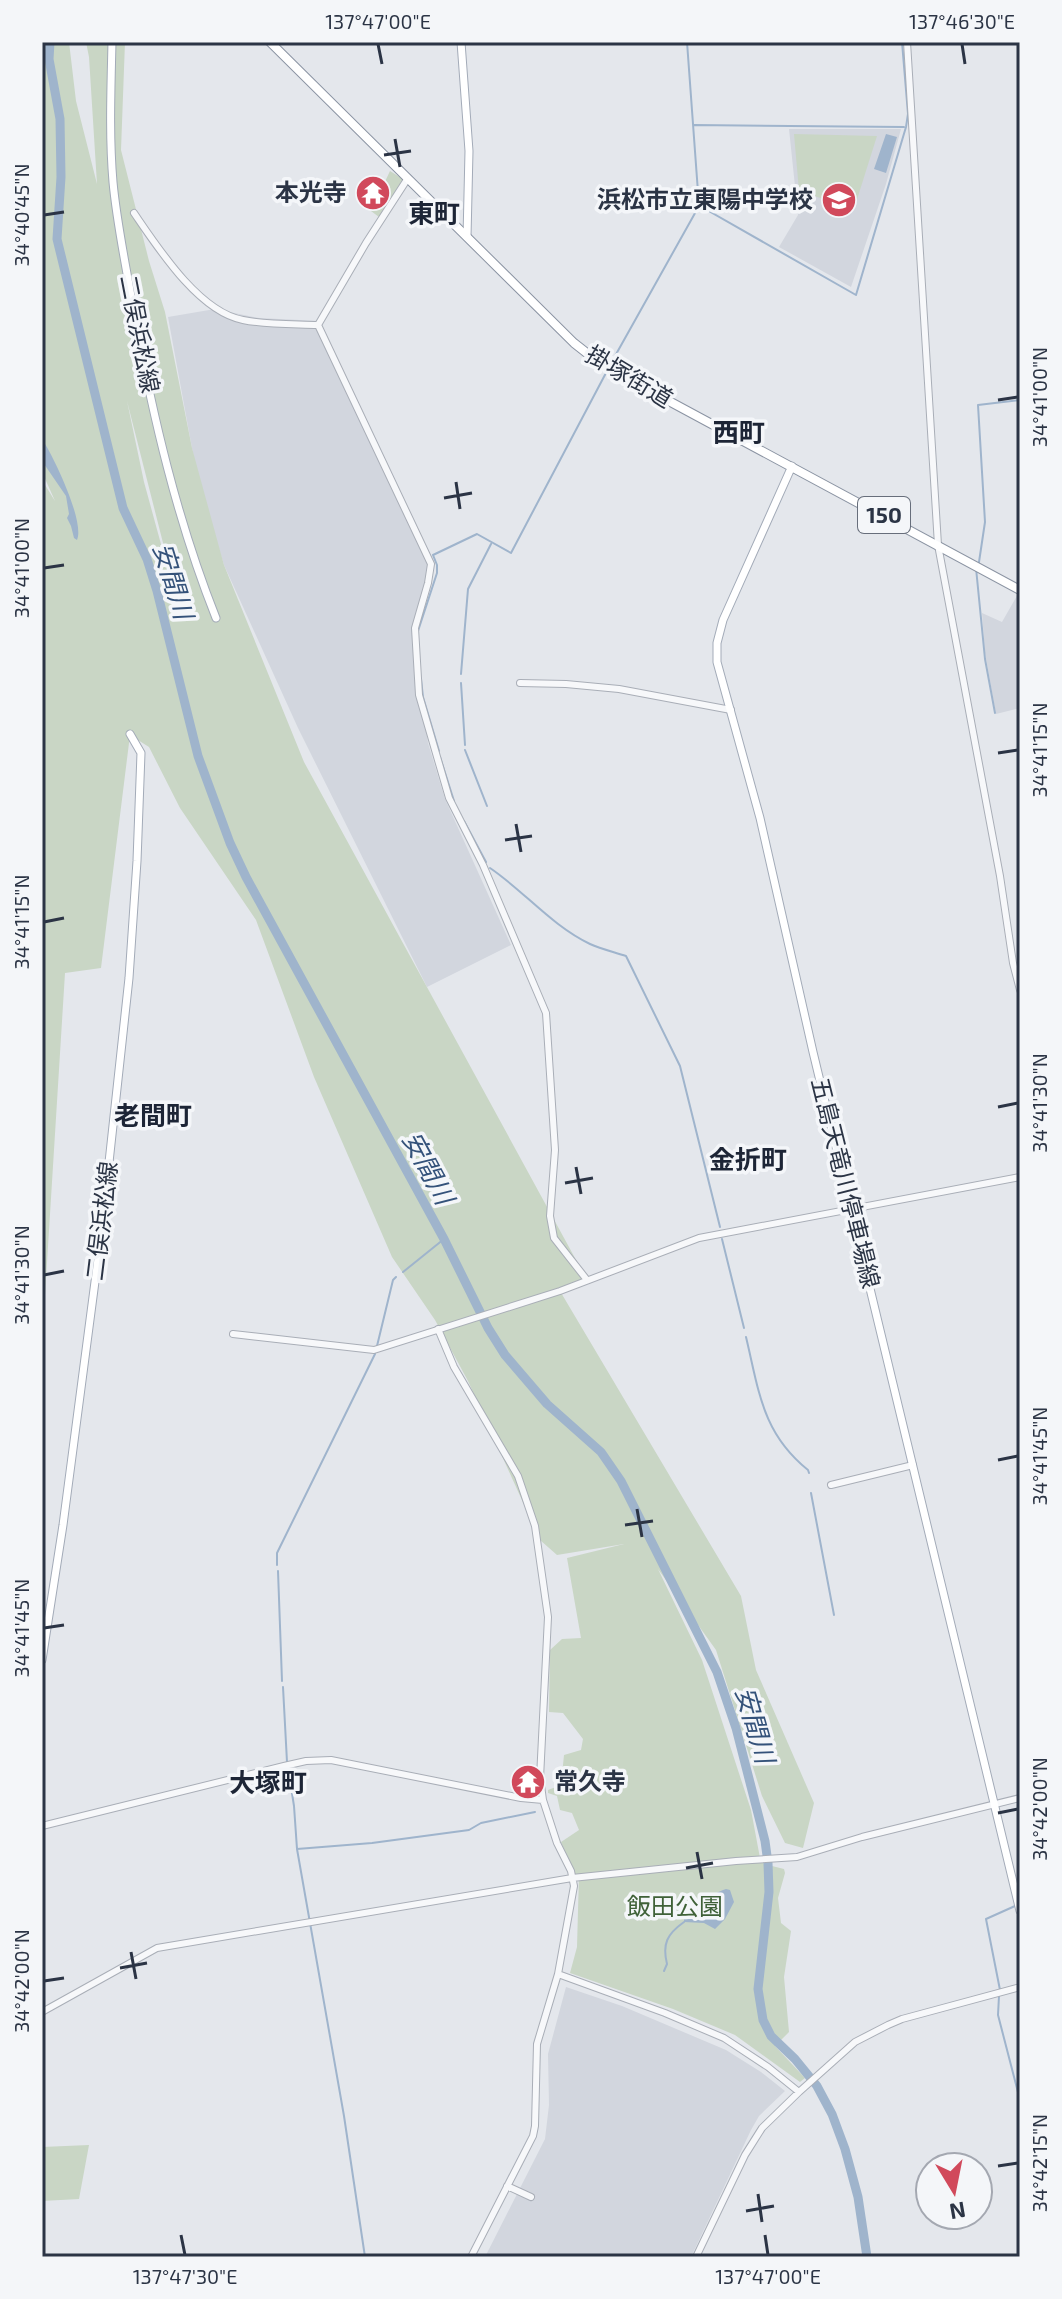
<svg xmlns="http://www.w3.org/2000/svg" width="1062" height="2299" font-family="'Exo 2','Noto Sans JP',sans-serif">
	<rect width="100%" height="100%" fill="#e4e7ec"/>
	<path fill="#d2d6de" d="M789,129H901L886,184L851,287L779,247L798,215Z
		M215,309L259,318L320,321L431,564L414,639L428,743L445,799L511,945L427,987L298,728L224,565L198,481L168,317Z
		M1018,594L1020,595V708L996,714L985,653L982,613L1002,622Z
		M566,1987L622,2006L726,2050L761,2072L785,2091L759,2116L751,2130L691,2257H485L545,2139L549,2105L548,2054Z"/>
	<path fill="#c9d6c5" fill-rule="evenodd" d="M42,42H69L76,101L97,184L89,57L86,42H125L121,150L149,261L165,312L192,448L224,565L304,762L587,1280L560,1291L741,1596L756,1670L814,1803L803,1848L785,1843L762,1796L716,1650L658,1569L702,1660L751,1810L760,1858L772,1866L784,1869L785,1873L778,1898L781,1923L791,1931L784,1977L789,2032L775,2046L805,2078L800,2082L735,2035L673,2009L570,1973L577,1947L579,1874L575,1875L561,1842L579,1830L572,1813L560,1810L557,1796L548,1793V1790L561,1785L564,1755L581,1750L583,1739L563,1713L549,1712L550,1650L562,1639L581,1638L567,1558L624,1544L557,1555L540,1540L468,1381L435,1320L392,1257L314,1077L256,920L180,808L149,747L130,735L101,968L65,973L42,1343V480L55,501L42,472ZM127,401L177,598L176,599L144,482Z
		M794,134L877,136L854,209L799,191Z
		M390,171L403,179L379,217L371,211Z
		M89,2145L79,2199L42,2201V2147Z"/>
	<path fill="#9fb4cc" d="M886,134L897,137L886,173L874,169Z
		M42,439C54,457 85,522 77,540L74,538L71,526L67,518L69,514L66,496L42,461Z
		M726,1889L730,1890L734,1902L725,1919L715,1929L704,1923L684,1922V1916C701,1906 706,1896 726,1889Z"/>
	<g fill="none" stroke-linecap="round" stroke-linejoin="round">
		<path stroke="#9fb4cc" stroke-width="2" d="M694,125L904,127
			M700,206L856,295L906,127L908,114L902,42
			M610,365L699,206L687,42
			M979,562L985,522L978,405L1020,400
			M976,568L985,659L995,713
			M418,631L437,573V565L433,555L477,534L511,553L607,371
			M461,674L468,589L491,544
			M421,679L423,697L439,751
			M461,683L465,745
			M465,750L487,806
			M440,757L454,801
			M464,821L486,862
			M490,868C524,891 552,926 590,944C601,949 614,952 626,956L680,1066L720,1227
			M722,1239L744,1328
			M403,1272L444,1239
			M746,1337C759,1391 762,1433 808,1470L809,1473
			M377,1346L393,1280L396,1277
			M811,1493L834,1615
			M277,1565V1553L375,1354
			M278,1571L282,1681
			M283,1687L287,1762
			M288,1768L294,1806L297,1849L344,2116L365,2257
			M297,1849L372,1843L469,1830L481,1823L535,1812
			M664,1971L667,1964C662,1944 667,1934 684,1922
			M1000,1990L986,1919L1015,1906
			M999,1996L998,2015L1020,2100"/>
		<path stroke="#9fb4cc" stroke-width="9" d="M50,42L49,59L60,119L61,177L57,239L123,508L147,559L157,591L198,756L230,843L246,877L444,1239L488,1328L505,1355L547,1404L601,1452L621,1481L717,1672L736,1728L765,1841L768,1863L769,1892L758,1989L763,2020L771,2036L795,2059L817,2086L832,2114L845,2149L858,2197L867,2257"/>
		<g stroke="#a9aeb7" stroke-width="8">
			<path id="minor" d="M907,42L938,545L1000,876L1013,963L1020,990
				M134,213C158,248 199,312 243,320C267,325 293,324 318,325
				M318,325L431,564L428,583L415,628L419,695L449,798L483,865L546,1013L555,1150L550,1216L554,1238L587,1280
				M318,325L366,243L408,178
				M520,683L566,684L619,689L731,710
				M438,1329L454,1367L518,1476L535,1526L548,1617L540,1778L543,1800L557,1843L571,1871L574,1886L558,1974L537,2044L535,2126L533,2136L471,2257
				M233,1334L374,1350L560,1291L699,1238L1020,1177
				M831,1485L913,1465
				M42,1826L284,1766L306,1761L331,1760L521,1798L543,1800
				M558,1974L665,2013L724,2038L768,2067L799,2092
				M42,2012L157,1948L572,1878L736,1861L797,1857L862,1837L1020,1798
				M507,2186L531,2197
				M696,2257L745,2155L762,2128L799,2092L855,2042L888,2025L902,2019L1020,1987"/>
		</g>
		<g stroke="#a3abb8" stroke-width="9">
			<path id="major" d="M112,42C111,88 109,135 113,182C117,226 127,270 134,314C153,417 177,520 216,618
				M461,42L469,151L467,237
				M792,466L723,620L717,643V662L760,818L813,1052L1020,1911
				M42,1660L63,1525L101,1236L129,978L137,861L141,753L130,734"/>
		</g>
		<g stroke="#8b94a3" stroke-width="10">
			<path id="highway" d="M270,42L574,343L602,365L1020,590"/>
		</g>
		<use href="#minor" stroke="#f7f8fa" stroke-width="6"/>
		<use href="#major" stroke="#fff" stroke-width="7"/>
		<use href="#highway" stroke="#fff" stroke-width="8"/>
	</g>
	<path fill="none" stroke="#2b3445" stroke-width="3" d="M378,44L382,64M962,44L965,64M395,139L400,167M384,155L411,151M44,215L64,212M998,400L1018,397M456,482L460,509M444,498L472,493M44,568L64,565M998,753L1018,750M516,824L521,852M505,840L532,836M44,922L64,918M998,1107L1018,1103M576,1167L581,1194M565,1183L593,1178M44,1275L64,1271M998,1460L1018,1456M637,1509L642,1537M625,1525L653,1521M44,1628L64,1625M998,1813L1018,1809M697,1852L702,1879M686,1868L713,1863M131,1952L136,1979M120,1968L147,1963M44,1981L64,1978M998,2166L1018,2163M758,2194L762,2222M746,2211L774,2206M181,2235L185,2255M765,2235L768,2255"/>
	<defs>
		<g id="temple-disc" transform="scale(1.8)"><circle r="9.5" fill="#d1495b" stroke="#f4f6f9"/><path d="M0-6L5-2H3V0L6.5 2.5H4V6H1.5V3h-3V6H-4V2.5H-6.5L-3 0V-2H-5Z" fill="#fff"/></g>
		<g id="school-disc" transform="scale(1.8)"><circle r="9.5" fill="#d1495b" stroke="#f4f6f9"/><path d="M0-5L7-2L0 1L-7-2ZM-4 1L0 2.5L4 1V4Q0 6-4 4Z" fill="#fff"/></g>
	</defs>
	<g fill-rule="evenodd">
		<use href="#temple-disc" x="373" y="193"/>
		<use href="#school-disc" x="839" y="200"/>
		<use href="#temple-disc" x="528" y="1782"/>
	</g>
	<g text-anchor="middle" stroke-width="7" stroke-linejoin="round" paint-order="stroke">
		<rect fill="#f4f6f9" stroke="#676e7b" stroke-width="2" x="858" y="497" width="52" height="36" rx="6"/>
		<g font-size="22" font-weight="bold" fill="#2b3445">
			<text x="884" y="523">150</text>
		</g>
		<g font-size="24" font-weight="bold" fill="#2b3445" stroke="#f4f6f9" text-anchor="end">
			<text x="347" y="201">本光寺</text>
			<text x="813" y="208">浜松市立東陽中学校</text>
			<text x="554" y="1790" text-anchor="start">常久寺</text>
		</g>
		<g font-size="24" fill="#2b3445" stroke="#f4f6f9">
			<text transform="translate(139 334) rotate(79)" y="8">二俣浜松線</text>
			<text transform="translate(629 377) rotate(31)" y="8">掛塚街道</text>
			<text transform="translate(845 1183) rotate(76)" y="8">五島天竜川停車場線</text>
			<text transform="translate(102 1221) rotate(-83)" y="8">二俣浜松線</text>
		</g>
		<g font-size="24" fill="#3f6138" stroke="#f4f6f9">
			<text x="675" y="1915">飯田公園</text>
		</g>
		<g font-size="26" font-weight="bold" fill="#1d2536" stroke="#f4f6f9">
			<text x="434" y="223">東町</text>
			<text x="739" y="442">西町</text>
			<text x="153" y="1125">老間町</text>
			<text x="748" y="1169">金折町</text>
			<text x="268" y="1792">大塚町</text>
		</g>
		<g font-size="26" font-style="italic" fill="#34527a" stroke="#f4f6f9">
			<text transform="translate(173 581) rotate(73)" y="9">安間川</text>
			<text transform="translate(428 1168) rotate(62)" y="9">安間川</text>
			<text transform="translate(755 1725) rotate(74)" y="9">安間川</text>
		</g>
	</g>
	<rect width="1062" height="2299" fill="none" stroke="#f4f6f9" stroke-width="88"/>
	<g transform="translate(954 2191) rotate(170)"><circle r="38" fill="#f4f6f9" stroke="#a4a8b1" stroke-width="2"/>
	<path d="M0-6L14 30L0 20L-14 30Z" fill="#d1495b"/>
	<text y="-12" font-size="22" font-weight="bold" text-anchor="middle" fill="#2b3445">N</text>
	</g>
	<rect x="44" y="44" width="974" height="2211" fill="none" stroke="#2b3445" stroke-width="3"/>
	<g font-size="20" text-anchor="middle" fill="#2b3445">
		<text x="378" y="29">137°47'00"E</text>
		<text x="962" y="29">137°46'30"E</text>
		<text transform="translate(22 215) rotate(-90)" y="7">34°40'45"N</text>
		<text transform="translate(1040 397) rotate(-90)" y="7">34°41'00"N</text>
		<text transform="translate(22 568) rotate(-90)" y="7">34°41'00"N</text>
		<text transform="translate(1040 750) rotate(-90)" y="7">34°41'15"N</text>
		<text transform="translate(22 922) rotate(-90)" y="7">34°41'15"N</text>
		<text transform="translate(1040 1103) rotate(-90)" y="7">34°41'30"N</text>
		<text transform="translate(22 1275) rotate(-90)" y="7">34°41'30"N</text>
		<text transform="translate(1040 1456) rotate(-90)" y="7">34°41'45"N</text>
		<text transform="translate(22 1628) rotate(-90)" y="7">34°41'45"N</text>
		<text transform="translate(1040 1809) rotate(-90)" y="7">34°42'00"N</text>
		<text transform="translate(22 1981) rotate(-90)" y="7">34°42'00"N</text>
		<text transform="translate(1040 2163) rotate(-90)" y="7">34°42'15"N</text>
		<text x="185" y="2284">137°47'30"E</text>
		<text x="768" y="2284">137°47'00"E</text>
	</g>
</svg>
